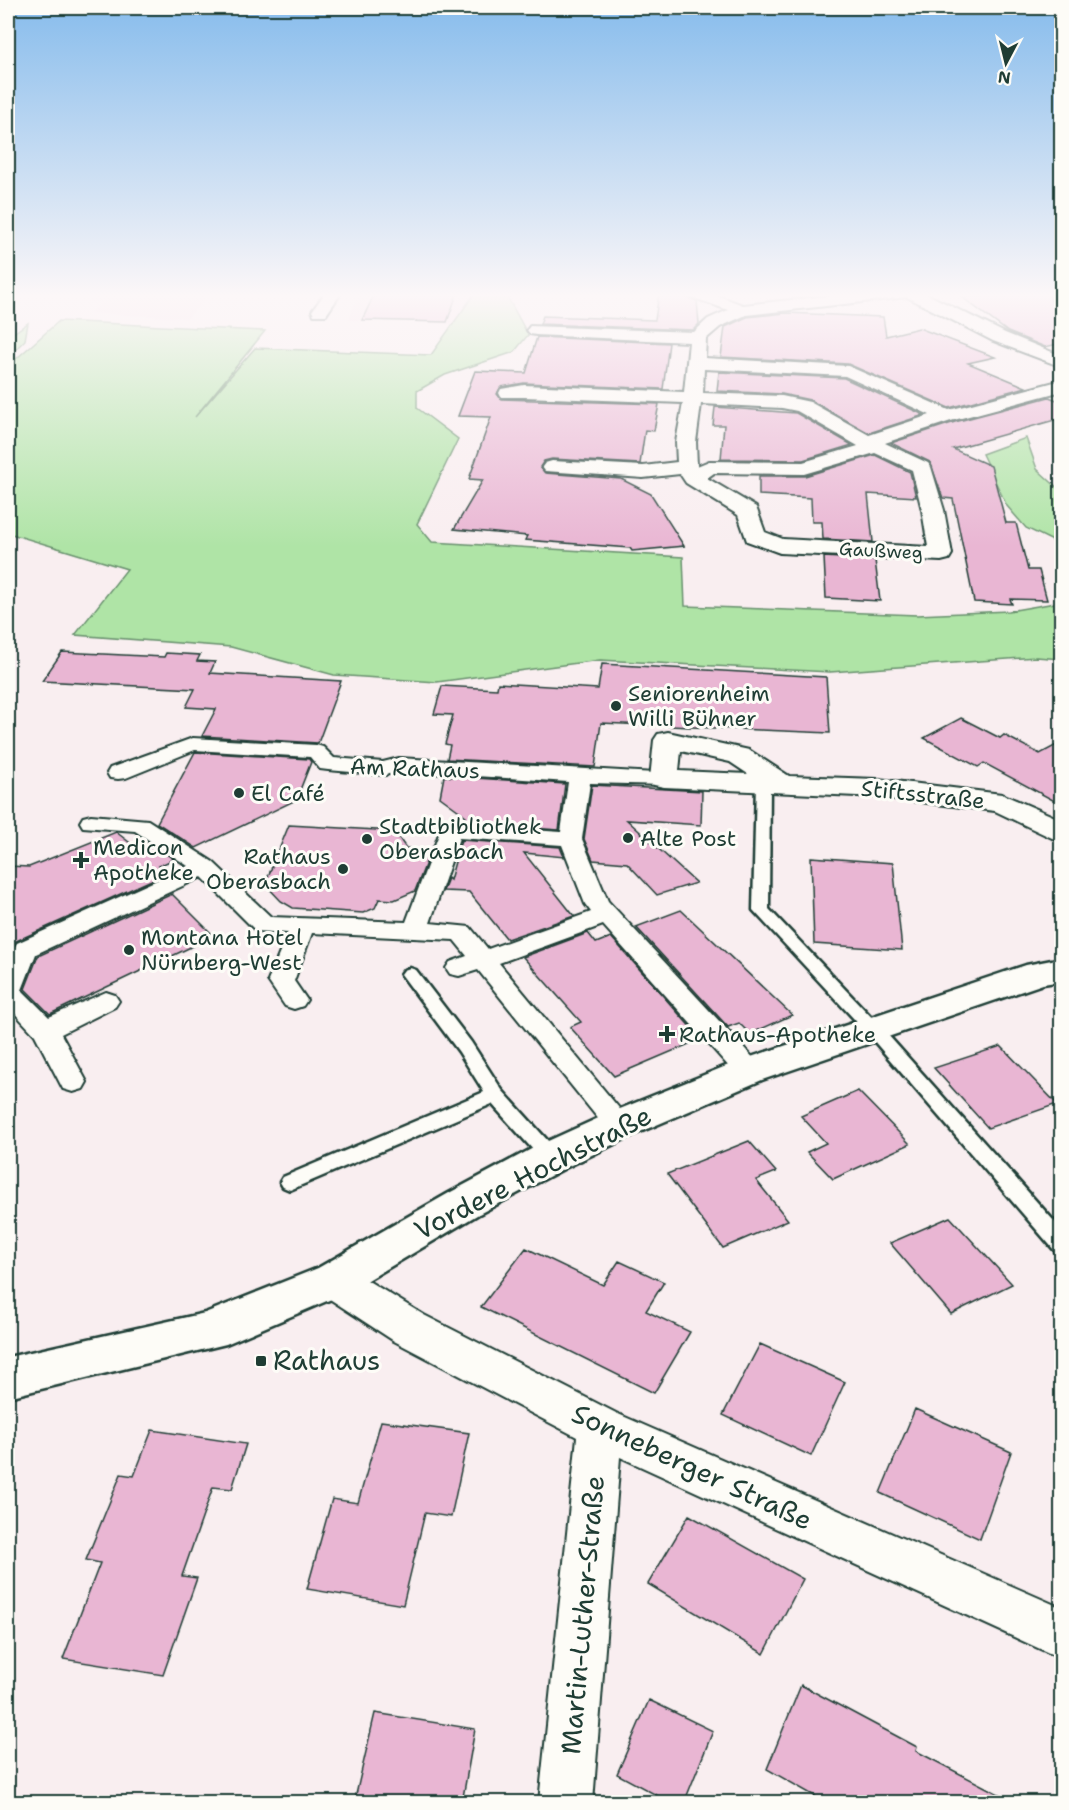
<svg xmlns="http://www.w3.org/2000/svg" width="1069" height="1810" font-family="'Shantell Sans',sans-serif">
	<rect width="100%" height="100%" fill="#f9eef0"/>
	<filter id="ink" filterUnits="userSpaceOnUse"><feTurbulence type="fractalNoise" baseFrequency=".0167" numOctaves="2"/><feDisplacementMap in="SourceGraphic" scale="12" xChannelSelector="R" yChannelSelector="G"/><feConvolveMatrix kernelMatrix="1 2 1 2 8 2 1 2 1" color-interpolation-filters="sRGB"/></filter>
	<g filter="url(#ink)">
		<path fill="#f4dde7" d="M88,293H210L188,318L90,313L100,303L89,302L94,298L84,296Z
			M358,293H451L482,295L461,324L349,320Z"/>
		<path fill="#afe4a6" stroke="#67906d" stroke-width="1.5" d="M475,293H512L508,298L528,335L514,352L445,375L417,391V408L458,439L417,524L432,542L683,557L685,606L917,615L1009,611L1061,602V659L1036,657L830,672L600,660L437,682L334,675L231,647L75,635L127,569L8,533V366L59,321L265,331L195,417L255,348L431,355Z
			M28,323L25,340L8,357V337Z
			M1026,438L1037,469L1061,491V545L1026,528L1007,506L982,454Z"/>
		<path fill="#e9b6d3" stroke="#1f3d34" stroke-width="1.5" d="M375,293H428L457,294L447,322L362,320Z
			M659,293H685L688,298L697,301L699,324L693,330L540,324L543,316L655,320Z
			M1019,293H1048L1062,324V343L1045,347L1008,332L962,297Z
			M786,313L883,317L886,336L919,328L995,357L968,363L1026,387L949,408L848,364L721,357L725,327L747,317Z
			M537,337L669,343L663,389L524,383L501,387L497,394L501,399L659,404L654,431L645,430L640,464L552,459L544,461L540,467L545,473L621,479L651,494L684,546L632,551L630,548L525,540L527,536L454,529L483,480L469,479L491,417L458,416L475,371L526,373Z
			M719,372L844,378L924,415L869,433L810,400L782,394L717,391Z
			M1049,397L1062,402V418L953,449L991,466L1006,523H1016L1028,570H1039L1047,600L1010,599L1012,604L974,602L953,499L943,498L930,462L891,443L955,422Z
			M715,407L796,413L852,445L803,460L721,459L724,425H713Z
			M875,455L910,472L916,497L868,494L873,542L823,539L822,522H812L811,498L759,495V476H805Z
			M824,557L875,560L880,601L826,598Z
			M62,652L164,657L166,653L200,655L197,661L215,662L210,673L341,681L318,743L202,736L216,709L186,707L195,689L42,681Z
			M602,664L826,677L830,733L601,723L595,767L447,759L450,745L445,744L453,715L434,714L442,686L497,689L498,683L598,689Z
			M961,718L1000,738L1004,735L1040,754L1062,742V805L984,763L978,767L924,738Z
			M195,752L309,759L311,762L296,800L196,848L157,823Z
			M444,776L565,784L559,830L465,823L466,816L440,797Z
			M592,785L702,791L701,825L627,820L696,883L657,895L627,863L593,860L584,839Z
			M289,825L394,831L406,848L413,849L427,860L415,891L394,900L379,899L375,908L363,913L293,908L281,901L265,884Z
			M116,832L142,852L148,842L174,859L159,866L166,872L154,876L156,878L16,941L8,962V866L29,867Z
			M461,840L560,847L564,857L524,853L574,916L507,939L469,892L443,891L448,878L450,880Z
			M811,857L893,863L902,950L814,944Z
			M172,894L214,936L50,1014L25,989L38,956Z
			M681,910L792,1015L750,1034L739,1023L728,1027L636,927Z
			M588,933L596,943L611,937L701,1039L614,1076L570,1027L581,1022L523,957Z
			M1001,1046L1057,1104L988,1128L934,1068Z
			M858,1091L910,1144L833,1179L807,1152L826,1143L801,1116Z
			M749,1141L776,1172L756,1180L788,1220L723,1248L667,1174Z
			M950,1217L1012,1284L951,1314L890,1243Z
			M526,1248L603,1285L619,1261L664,1282L646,1311L690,1332L654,1393L481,1307Z
			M760,1344L845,1382L811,1456L723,1415Z
			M915,1409L1011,1452L980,1539L880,1493Z
			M381,1421L469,1433L451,1517L425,1513L403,1605L307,1589L332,1499L358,1503Z
			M152,1430L246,1444L232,1489L213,1487L182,1576L197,1578L163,1675L63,1659L100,1563L86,1560L121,1474L134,1476Z
			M689,1515L803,1579L764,1654L648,1584Z
			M801,1685L917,1747L916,1751L1016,1803H827L767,1769Z
			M649,1700L713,1731L684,1803H671L617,1774Z
			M375,1713L475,1729L462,1803H354Z"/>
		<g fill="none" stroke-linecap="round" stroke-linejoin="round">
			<g stroke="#1f3d34" stroke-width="5">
				<path id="service" d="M763,778L770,782L769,909L879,1025L1062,1230V1253L1055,1251L867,1033L753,910L756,782Z
					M410,968L416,970L471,1042L502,1090L558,1152L561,1157L558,1162L551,1164L544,1162L492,1104L297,1187L290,1190L283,1187L280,1182L283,1177L484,1092L459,1052L401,974L404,970Z"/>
			</g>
			<g stroke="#1f3d34" stroke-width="4">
				<path id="pedestrian" d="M193,738L316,745L323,747L334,758L383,762L399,758L672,774L675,779L672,784L664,785L590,783L582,839L608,901L759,1064L763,1071L759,1078L749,1081L739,1078L603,925L499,963L633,1125L629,1132L619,1135L609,1132L478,970L459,976L450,974L446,968L450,962L467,956L454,940L312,933L294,981L307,1000L303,1006L294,1009L285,1006L268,981L288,933L256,931L202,877L36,954L22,990L49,1017L106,992L115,995L119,1001L115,1007L61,1034L87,1082L83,1089L73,1092L63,1089L35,1035L8,1006C8,984 5,963 17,943L188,866L135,831L83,827L80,822L83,817L91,815L148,820L213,862L271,917L406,922L442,826L450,824L561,832L568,782L401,771L385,775L328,770L320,769L310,757L195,750L126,778L118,779L110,778L107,773L110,768ZM459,838L562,845L585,904L591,912L488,949L470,927L430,923Z"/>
			</g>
			<g stroke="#1f3d34" stroke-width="4">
				<path id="minor" d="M325,293H341L326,315H314L312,311Z
					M687,293H711L743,305L856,293H925L1005,333L1062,356V367L993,341L907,297L746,315L720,327L706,339L705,358L848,366L949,410L1062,380V391L954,420L885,443L928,463L931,467L944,510L952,554L949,559L941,561L780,553L747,541L738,515L686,483L680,474L643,478L545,471L542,467L545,463L552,461L643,466L677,462L676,442L683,403L524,397H501L499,393L501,389L524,385L684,392L689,342L536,335L530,334L527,330L530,326L694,332L708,319L728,310L689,296ZM704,369L845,376L930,415L869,435L810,402L782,396L703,393ZM701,404L782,408L797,411L858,446L803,462L709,461L697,466L696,442ZM875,453L912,470L922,510L928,547L783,539L765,532L756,507L707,478L714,473L804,474Z
					M668,732L749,750L789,776L878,779L1002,794L1062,820V841L1052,838L995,811L878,797L664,787L654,785L650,779L654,740L658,734ZM681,751L730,762L748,774L679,771Z
					M333,1263L347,1268L424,1315L616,1413L1062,1608V1659L620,1457L593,1802H539L577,1437L394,1341L319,1292L313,1280L319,1268Z"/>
			</g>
			<g stroke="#1f3d34" stroke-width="5">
				<path id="tertiary" d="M1062,958V981L1043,984L762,1080L633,1135L565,1168L477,1215L348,1292L226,1344L8,1397V1357L205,1313L318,1268L449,1193L537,1146L605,1115L736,1062L1026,965Z"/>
			</g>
			<use href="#service" fill="#fdfcf7" fill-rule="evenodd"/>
			<use href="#pedestrian" fill="#fdfcf7" fill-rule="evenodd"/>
			<use href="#minor" fill="#fdfcf7" fill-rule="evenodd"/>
			<use href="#tertiary" fill="#fdfcf7" fill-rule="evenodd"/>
		</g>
	</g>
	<linearGradient id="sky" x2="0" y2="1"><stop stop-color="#87bcec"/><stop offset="0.54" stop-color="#fcf7f8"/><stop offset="1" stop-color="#fcf7f8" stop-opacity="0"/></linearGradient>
	<rect width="1069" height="547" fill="url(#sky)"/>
	<g fill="#1f3d34" stroke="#fdfcf7" stroke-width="2">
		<circle cx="616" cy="706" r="6"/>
		<circle cx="239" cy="793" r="6"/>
		<circle cx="628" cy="838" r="6"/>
		<circle cx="367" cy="839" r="6"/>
		<path d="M78 851h6v6h6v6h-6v6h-6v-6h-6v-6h6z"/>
		<circle cx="343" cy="869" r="6"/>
		<circle cx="129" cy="950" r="6"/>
		<path d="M664 1025h6v6h6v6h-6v6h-6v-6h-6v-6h6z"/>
		<rect x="255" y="1355" width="12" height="12" rx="3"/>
	</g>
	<g text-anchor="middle" stroke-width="6" stroke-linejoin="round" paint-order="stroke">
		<g font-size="18" fill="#1f3d34" stroke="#fdfcf7">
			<text transform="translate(881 551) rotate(3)" y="6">Gaußweg</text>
		</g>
		<g font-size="22" fill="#1f3d34" stroke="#fdfcf7" text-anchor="start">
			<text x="628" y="701">Seniorenheim<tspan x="628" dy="25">Willi Bühner</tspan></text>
			<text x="251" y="801">El Café</text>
			<text x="379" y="834">Stadtbibliothek<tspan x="379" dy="25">Oberasbach</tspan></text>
			<text x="640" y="846">Alte Post</text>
			<text x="93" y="855">Medicon<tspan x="93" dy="25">Apotheke</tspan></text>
			<text x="331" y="864" text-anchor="end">Rathaus<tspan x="331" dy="25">Oberasbach</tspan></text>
			<text x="141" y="945">Montana Hotel<tspan x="141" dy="25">Nürnberg-West</tspan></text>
			<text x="679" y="1042">Rathaus-Apotheke</text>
		</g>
		<g font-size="22" fill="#1f3d34" stroke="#fdfcf7">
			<text transform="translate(415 768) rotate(2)" y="8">Am Rathaus</text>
			<text transform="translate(923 794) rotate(6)" y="8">Stiftsstraße</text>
		</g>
		<g font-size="27" fill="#1f3d34" stroke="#fdfcf7">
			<text transform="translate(533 1173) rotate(-27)" y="9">Vordere Hochstraße</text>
			<text transform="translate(692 1467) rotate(25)" y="9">Sonneberger Straße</text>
			<text transform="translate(583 1615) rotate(-85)" y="9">Martin-Luther-Straße</text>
		</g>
		<g font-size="27" fill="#1f3d34" stroke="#fdfcf7" text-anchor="start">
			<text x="273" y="1370">Rathaus</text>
		</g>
	</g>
	<rect width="1069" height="1810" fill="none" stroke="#fdfcf7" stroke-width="30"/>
	<rect x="15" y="15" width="1039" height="1780" fill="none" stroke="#1f3d34" stroke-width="2" filter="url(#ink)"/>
	<g transform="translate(1006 63) rotate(187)" stroke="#fdfcf7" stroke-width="4.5" paint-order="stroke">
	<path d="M0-4.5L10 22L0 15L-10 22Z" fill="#1f3d34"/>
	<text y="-9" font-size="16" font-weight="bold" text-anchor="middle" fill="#1f3d34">N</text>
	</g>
</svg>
